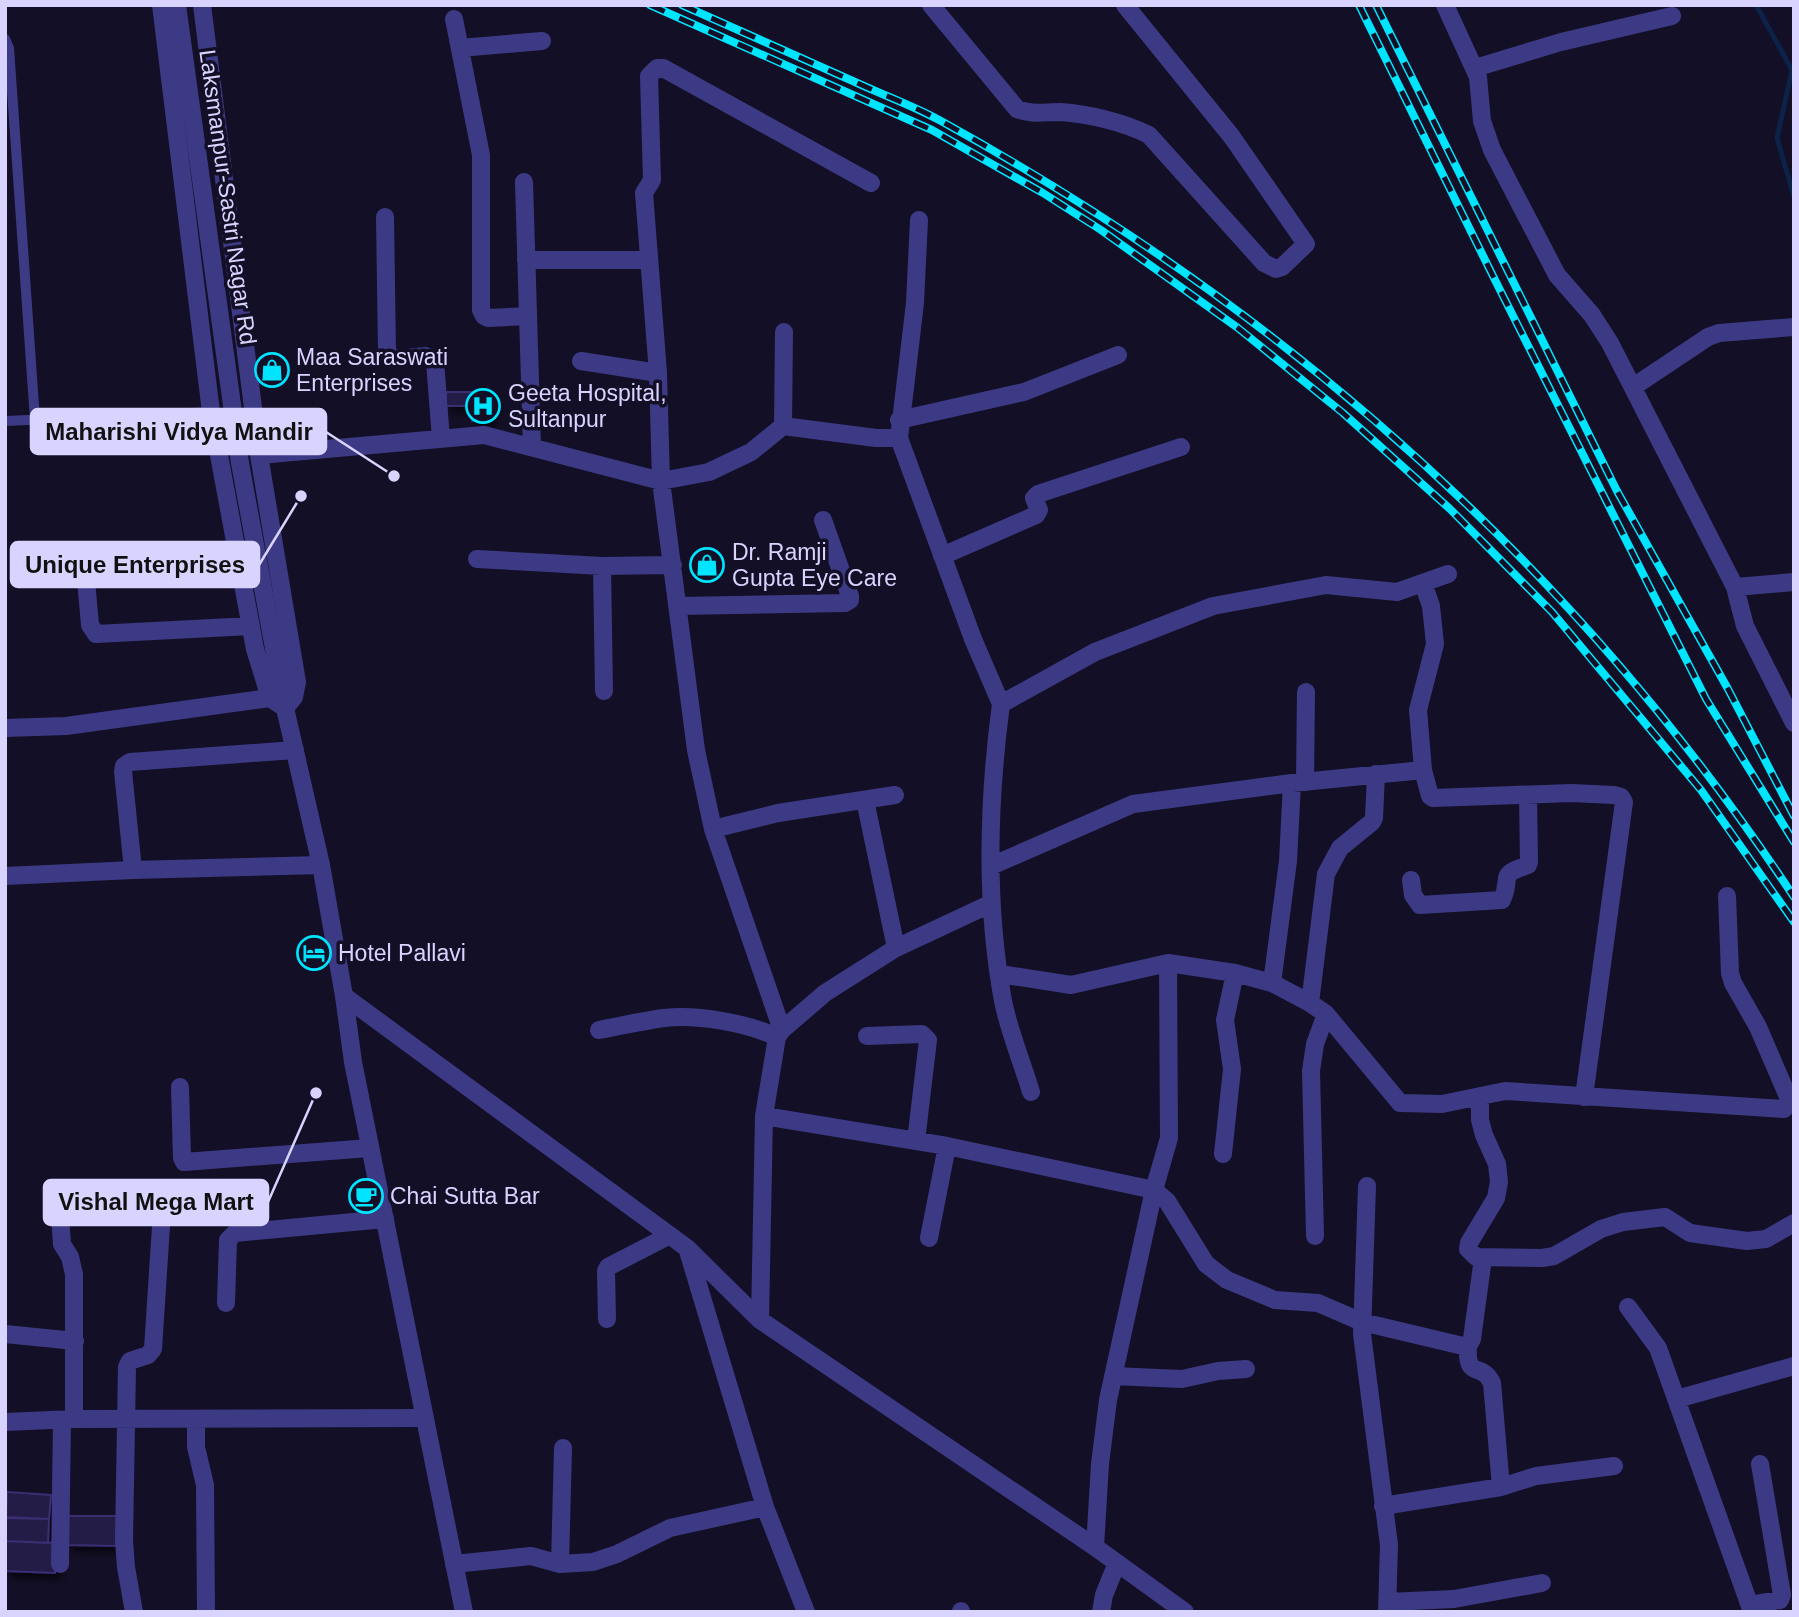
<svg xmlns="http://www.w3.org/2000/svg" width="1799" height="1617" font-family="Arial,sans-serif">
	<defs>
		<filter id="shadow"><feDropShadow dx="6" dy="6" stdDeviation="3.5" flood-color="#0009"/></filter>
	</defs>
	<rect width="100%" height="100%" fill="#130f26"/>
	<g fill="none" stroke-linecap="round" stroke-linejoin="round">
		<path stroke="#0c2248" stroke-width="5" d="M1756,5L1792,70L1777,138L1794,197"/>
	</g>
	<path fill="#241b47" stroke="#3b2d73" stroke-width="2" filter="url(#shadow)" d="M446,392H488L493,407H489V421H472L473,406H446Z
		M7,1492L51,1495L49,1519L6,1517Z
		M67,1516H117L116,1546L67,1545Z
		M5,1518L49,1519L48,1543L5,1541Z
		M5,1541L56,1543L55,1573L5,1571Z"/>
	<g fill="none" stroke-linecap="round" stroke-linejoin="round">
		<path stroke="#3d3a85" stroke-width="10" d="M5,39L9,48L35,420
			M5,421L211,412"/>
		<path stroke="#3d3a85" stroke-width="18" d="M161,5L211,412L255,649L270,698L285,708L294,697L297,682L259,455L202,5
			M931,5L1017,109C1030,115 1045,112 1060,112C1089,114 1123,122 1149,135L1264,263L1276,269L1282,267L1306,244L1232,137L1125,5
			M1445,5L1478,77L1482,121L1492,150L1557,275L1592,315L1610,343L1735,587L1745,626L1794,723
			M454,19L481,155V310L484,316L488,318L528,316
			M460,48L542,41
			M1475,68L1561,42L1672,16
			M524,182L532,447
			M385,217L387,353L395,359L426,356L435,362L441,439
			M919,220L915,303L899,438L973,639L1001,704
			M526,260H648
			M581,361L658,373
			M1633,387L1708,337L1719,333L1794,327
			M899,420L1024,392L1118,355
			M783,426L876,438H899
			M259,455L484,435L661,481L709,472L751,452L783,426L784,332
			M942,556L1036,515L1039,510L1034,498L1038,494L1181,447
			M477,559L602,566L673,565
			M602,566L604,691
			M86,580L90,625L96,634L251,626
			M1423,583L1431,606L1435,644L1418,710L1423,770L1430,796L1433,798L1571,793L1614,795L1621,797L1624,802L1584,1097
			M1735,587L1794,582
			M678,606L845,603L850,600V596L823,520
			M5,728L66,726L270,698
			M1305,782L1306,692
			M865,800L896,948
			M713,829L778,813L895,795
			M991,866L1133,804L1292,783L1423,770
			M133,870L123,771L124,766L130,762L295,750
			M5,876L133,870L321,865
			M1411,880L1413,895L1420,905L1502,900C1513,875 1496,876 1528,865L1529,862L1528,795
			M1000,974L1071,985L1168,963L1235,973L1272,983L1310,1003L1326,1014L1400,1103L1442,1104L1505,1091L1784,1109L1788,1104L1789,1099L1758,1027L1733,983L1730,973L1727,896
			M1272,983L1288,861L1292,783
			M344,996L687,1248L760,1320L1095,1547L1185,1612
			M1310,1003L1326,874L1340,848L1372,822L1374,818L1376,774
			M599,1030C620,1026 642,1021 664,1018C698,1014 746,1023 777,1037
			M782,1030L713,829L696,750L661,481L658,373L644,193L652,180L649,76L657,68H663L871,183
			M867,1036L922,1034L928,1040L916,1141
			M180,1087L182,1158L184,1162L370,1148
			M1031,1092C1022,1062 1009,1031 1003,1001C985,903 988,802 1001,704L1095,652L1213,606L1326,585L1397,592L1448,574
			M1480,1096V1120L1484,1135L1497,1164L1499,1182L1496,1198L1469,1243L1468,1249L1476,1257L1542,1258L1554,1256L1601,1229L1623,1222L1665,1217L1690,1233L1747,1241L1766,1239L1794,1223
			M764,1116L947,1146L1154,1190L1167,1201L1206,1264L1227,1280L1275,1300L1318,1303L1362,1322L1463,1346H1468L1472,1339L1483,1258
			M1223,1154L1232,1069L1225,1020L1235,973
			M1367,1186L1362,1334L1389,1545L1387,1612
			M60,1216L62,1244L70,1257L74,1274V1419
			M1315,1236L1311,1071L1315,1044L1326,1014
			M929,1238L947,1146
			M688,1251L765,1507L806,1612
			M226,1303L228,1240L235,1233L385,1219
			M1628,1307L1658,1348L1752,1612
			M607,1319L606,1271L608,1267L670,1235
			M760,1320L764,1116L777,1037L782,1030L825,993L896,948L990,904
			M5,1334L75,1341
			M1468,1346C1466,1381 1482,1361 1492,1383L1501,1487
			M1113,1376L1182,1379L1218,1371L1246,1369
			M1677,1399L1794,1366
			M196,1419V1447L205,1485L206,1612
			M5,1422L74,1419L425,1418
			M1383,1506L1501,1487L1536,1476L1614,1466
			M1095,1547L1100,1464L1108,1400L1154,1190L1169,1138L1168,963
			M60,1564L62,1420
			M454,1564L531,1556L560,1564L593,1562L617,1554L670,1528L765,1507
			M560,1564L563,1448
			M1388,1602L1454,1599L1542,1583
			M1750,1605L1780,1600L1782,1595L1760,1464
			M134,1612L126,1567L124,1541L127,1367L130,1361L148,1355L153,1349L162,1211
			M961,1612V1611
			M1101,1612L1104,1595L1117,1563"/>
		<path stroke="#3d3a85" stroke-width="18" d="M177,5L240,463L285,708L321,865L344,996L353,1062L464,1612"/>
		<g stroke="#00e5ff" stroke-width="8">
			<path id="rail" d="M650,5L932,130L1043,193L1101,230L1238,328L1343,413L1450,509L1552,612L1701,790L1794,922
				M682,5C740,31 797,56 855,82C883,95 914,106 941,121C1286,311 1576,567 1794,897
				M1359,5L1493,276L1706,699L1794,842
				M1376,5L1617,491L1728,689L1794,816"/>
		</g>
		<use href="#rail" stroke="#130f26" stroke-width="5" stroke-dasharray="16" stroke-linecap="butt"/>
	</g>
	<defs>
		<g id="shop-ring" transform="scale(1.75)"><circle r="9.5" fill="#130f26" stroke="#00e5ff" stroke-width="1.5"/><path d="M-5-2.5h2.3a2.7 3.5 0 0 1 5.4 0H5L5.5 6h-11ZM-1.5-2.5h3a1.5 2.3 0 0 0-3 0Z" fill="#00e5ff"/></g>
		<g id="hospital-ring" transform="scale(1.75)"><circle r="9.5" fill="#130f26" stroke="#00e5ff" stroke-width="1.5"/><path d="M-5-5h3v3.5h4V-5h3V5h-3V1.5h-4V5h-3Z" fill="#00e5ff"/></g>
		<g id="hotel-ring" transform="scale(1.75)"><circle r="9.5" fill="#130f26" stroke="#00e5ff" stroke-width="1.5"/><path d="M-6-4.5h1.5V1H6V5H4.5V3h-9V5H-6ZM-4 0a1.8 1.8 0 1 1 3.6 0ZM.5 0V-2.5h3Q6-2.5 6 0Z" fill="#00e5ff"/></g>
		<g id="cafe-ring" transform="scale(1.75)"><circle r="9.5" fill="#130f26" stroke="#00e5ff" stroke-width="1.5"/><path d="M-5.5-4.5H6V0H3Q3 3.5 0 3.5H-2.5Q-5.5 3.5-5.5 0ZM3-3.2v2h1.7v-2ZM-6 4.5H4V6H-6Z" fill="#00e5ff"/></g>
	</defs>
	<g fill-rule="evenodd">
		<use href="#shop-ring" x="272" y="370"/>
		<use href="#hospital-ring" x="483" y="406"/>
		<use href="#shop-ring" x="707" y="565"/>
		<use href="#hotel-ring" x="314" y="953"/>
		<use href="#cafe-ring" x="366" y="1196"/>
	</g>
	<g text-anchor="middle" stroke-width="7" stroke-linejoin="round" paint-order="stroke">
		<g font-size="23" fill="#d9d4ff" stroke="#130f26">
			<text transform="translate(228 197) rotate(82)" y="8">Laksmanpur-Sastri Nagar Rd</text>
		</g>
		<g font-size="23" fill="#d9d4ff" stroke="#130f26" text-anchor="start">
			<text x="296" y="365">Maa Saraswati<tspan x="296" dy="26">Enterprises</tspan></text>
			<text x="508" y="401">Geeta Hospital,<tspan x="508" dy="26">Sultanpur</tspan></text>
			<text x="732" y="560">Dr. Ramji<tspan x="732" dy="26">Gupta Eye Care</tspan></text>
			<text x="338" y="961">Hotel Pallavi</text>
			<text x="390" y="1204">Chai Sutta Bar</text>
		</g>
	</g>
	<path fill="none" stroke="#d9d4ff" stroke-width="2.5" d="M394 476L326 432M301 496L259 565M316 1093L268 1202"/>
	<g fill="#d9d4ff" stroke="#130f26" stroke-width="2.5">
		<circle cx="394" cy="476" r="7"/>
		<circle cx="301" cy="496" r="7"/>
		<circle cx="316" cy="1093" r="7"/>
	</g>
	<g fill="#d9d4ff" stroke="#d9d4ff" stroke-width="2.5">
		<rect x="31" y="409" width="295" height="45" rx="7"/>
		<rect x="11" y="542" width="248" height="45" rx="7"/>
		<rect x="44" y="1180" width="224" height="45" rx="7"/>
	</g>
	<g font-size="24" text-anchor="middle" font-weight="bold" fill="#111">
		<text x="179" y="440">Maharishi Vidya Mandir</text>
		<text x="135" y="573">Unique Enterprises</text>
		<text x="156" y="1210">Vishal Mega Mart</text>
	</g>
	<rect width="1799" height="1617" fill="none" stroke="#d9d4ff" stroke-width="14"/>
</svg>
